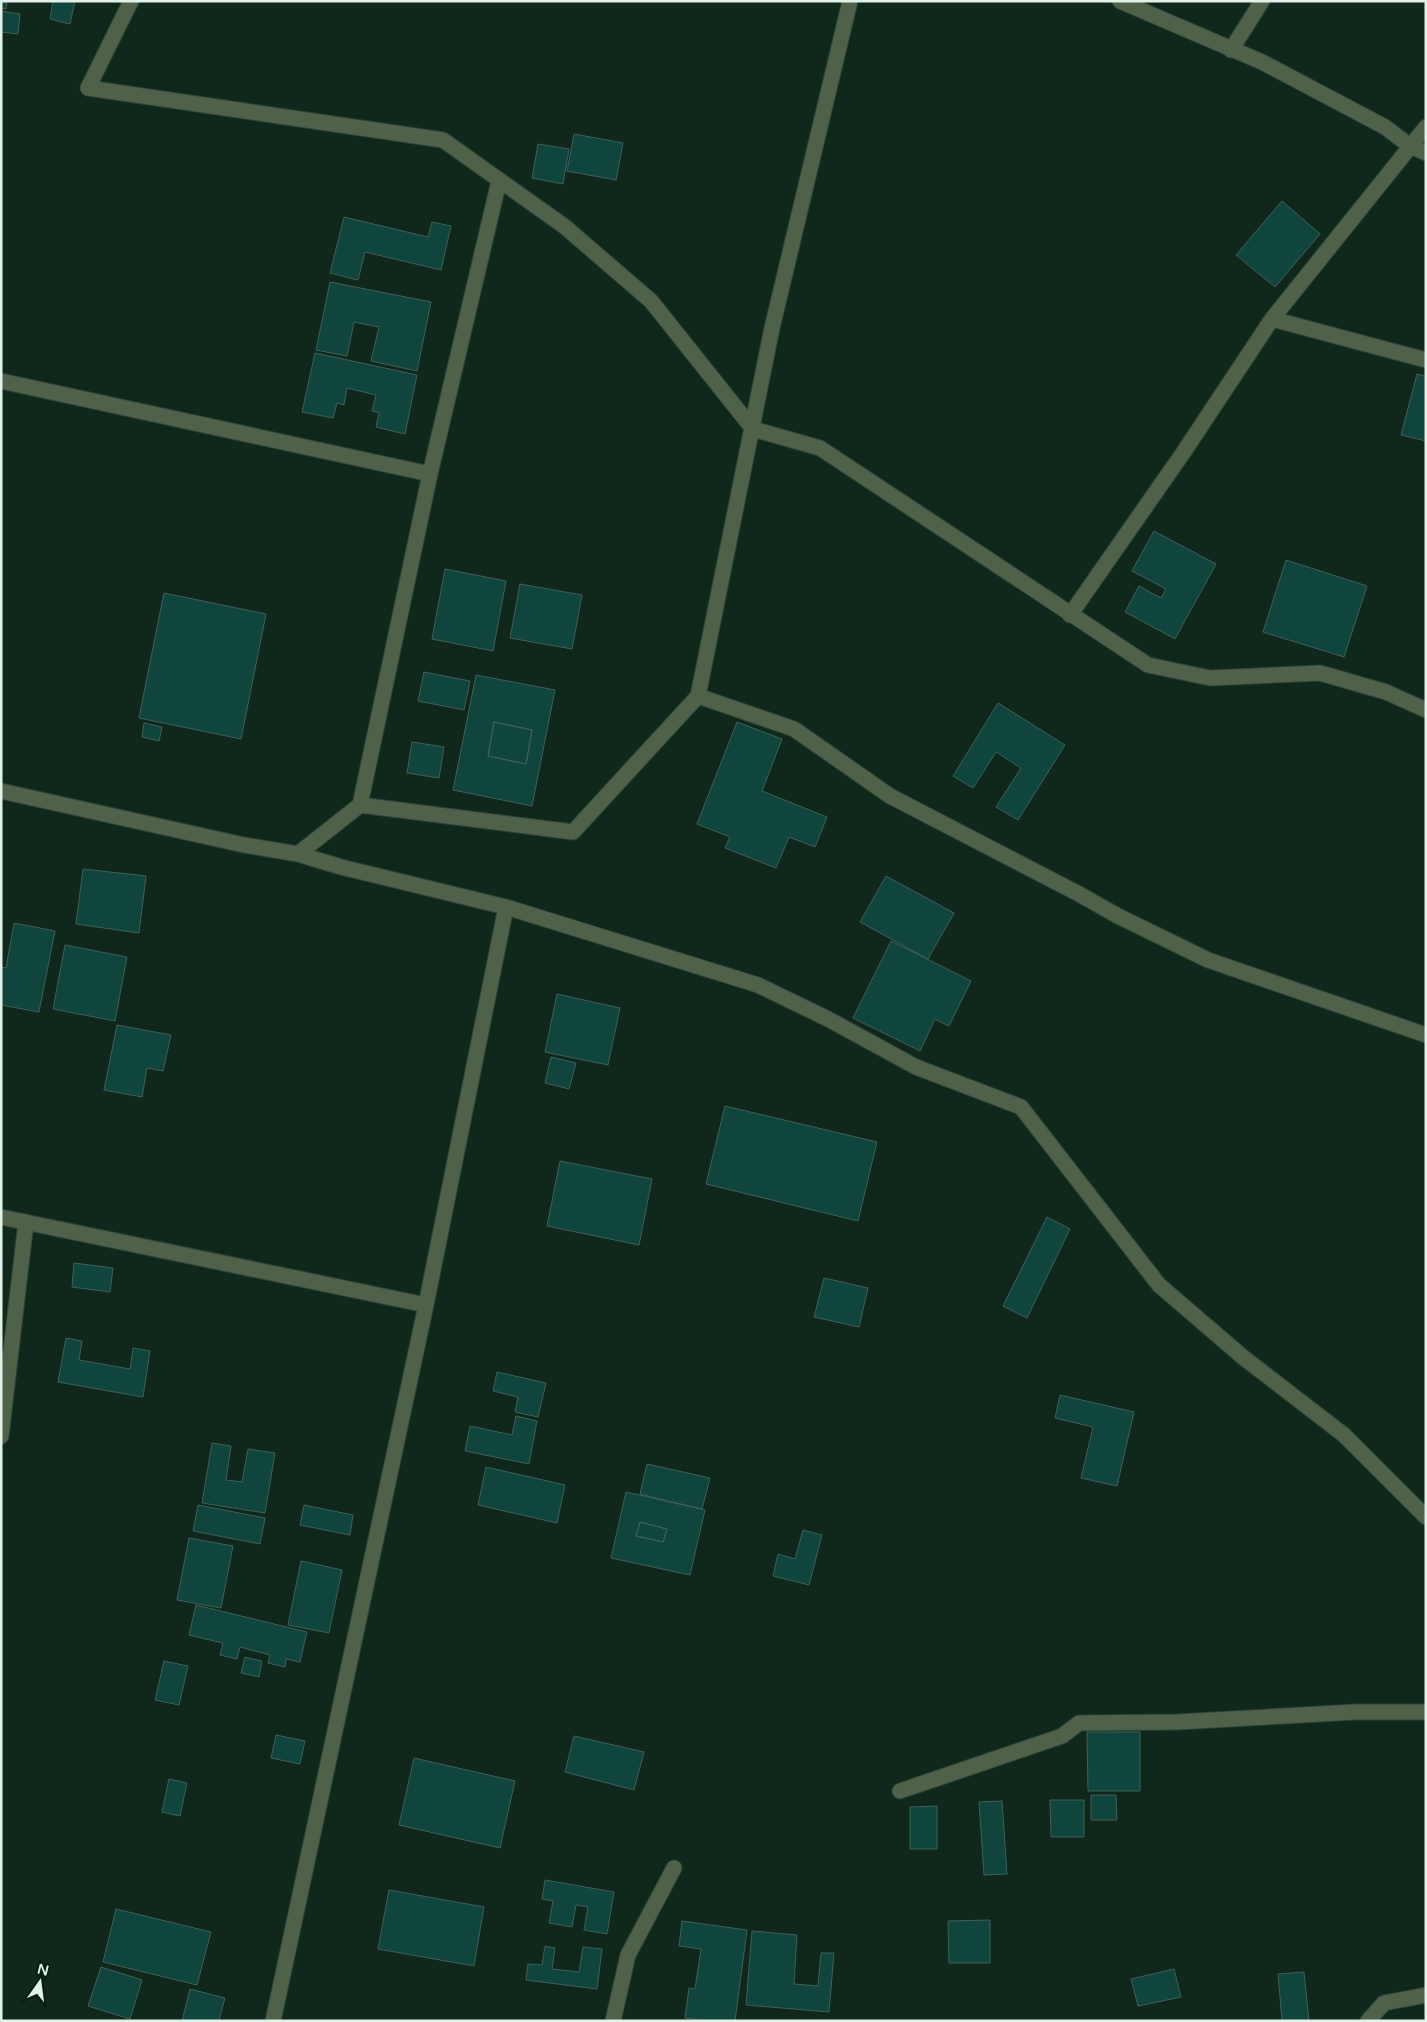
<svg xmlns="http://www.w3.org/2000/svg" width="1427" height="2022" font-family="'Varela Round',sans-serif">
	<rect width="100%" height="100%" fill="#0f281b"/>
	<path fill="#0f453c" stroke="#406059" fill-rule="evenodd" d="M1,1H7L6,9L1,8Z
		M53,1H75L70,24L50,19Z
		M1,11L20,14L18,34L1,32Z
		M574,134L623,143L616,180L567,171Z
		M538,144L569,149L563,184L532,178Z
		M1282,201L1320,234L1275,287L1236,255Z
		M344,217L428,237L432,222L451,226L441,270L365,252L358,280L330,273Z
		M330,282L431,302L417,371L371,361L379,327L354,322L347,356L316,350Z
		M315,353L417,375L405,434L376,427L379,413L372,411L376,395L347,388L344,405L337,403L333,418L302,412Z
		M1417,374L1426,376V441L1401,435Z
		M1154,531L1216,564L1175,639L1125,612L1139,586L1161,598L1166,589L1132,571Z
		M1286,560L1367,586L1344,657L1263,632Z
		M445,569L506,581L493,651L432,639Z
		M520,584L582,595L572,649L510,638Z
		M164,593L266,614L241,739L139,718Z
		M424,672L470,681L464,710L418,701Z
		M476,675L555,690L532,806L453,790ZM494,722L532,730L526,764L488,756Z
		M998,703L1065,745L1018,820L996,807L1021,768L996,752L973,788L953,776Z
		M494,722L532,730L526,764L488,756Z
		M737,722L782,739L762,791L827,817L815,847L789,837L776,868L725,848L730,837L697,824Z
		M144,723L162,727L159,741L142,737Z
		M412,742L444,747L439,778L407,773Z
		M83,869L146,876L139,933L76,924Z
		M886,876L954,913L928,959L860,922Z
		M14,923L55,931L39,1012L1,1005V967L6,968Z
		M891,941L971,981L949,1026L935,1019L920,1051L853,1018Z
		M65,945L127,957L115,1021L53,1009Z
		M557,994L620,1008L608,1065L545,1052Z
		M117,1025L171,1035L163,1071L147,1068L142,1097L104,1090Z
		M551,1057L576,1063L569,1089L545,1083Z
		M725,1106L877,1142L858,1221L706,1184Z
		M560,1161L652,1179L639,1245L547,1226Z
		M1047,1217L1070,1229L1027,1318L1003,1306Z
		M74,1263L113,1268L110,1292L72,1287Z
		M824,1278L868,1288L859,1327L814,1317Z
		M66,1338L82,1341L79,1360L130,1369L133,1348L150,1351L143,1397L58,1382Z
		M497,1372L546,1383L538,1417L515,1412L518,1397L493,1391Z
		M1060,1395L1134,1412L1117,1486L1081,1478L1093,1427L1055,1418Z
		M516,1416L537,1421L529,1464L465,1451L470,1426L512,1435Z
		M212,1443L231,1446L226,1480L242,1482L248,1449L275,1453L265,1513L202,1503Z
		M647,1464L710,1478L702,1509L640,1494Z
		M486,1467L565,1485L557,1523L478,1505Z
		M626,1492L705,1510L690,1575L611,1558ZM640,1522L667,1529L663,1542L636,1536Z
		M198,1505L265,1518L260,1544L193,1531Z
		M304,1505L353,1515L350,1535L300,1525Z
		M640,1522L667,1529L663,1542L636,1536Z
		M803,1530L822,1535L809,1585L773,1576L778,1554L795,1559Z
		M189,1538L233,1546L221,1608L177,1600Z
		M301,1561L342,1570L329,1633L288,1625Z
		M196,1605L307,1632L300,1662L286,1659L285,1667L268,1663L270,1655L240,1647L237,1659L220,1655L223,1643L189,1635Z
		M245,1657L262,1661L259,1677L241,1673Z
		M164,1661L188,1666L179,1705L155,1700Z
		M1087,1732H1140V1791H1088Z
		M276,1735L305,1741L300,1764L271,1758Z
		M574,1736L644,1752L634,1790L565,1772Z
		M414,1758L515,1781L500,1848L399,1825Z
		M169,1779L187,1783L180,1816L162,1812Z
		M1091,1795H1116L1117,1820H1091Z
		M1050,1800H1084V1837H1051Z
		M1002,1801L1007,1874L984,1875L979,1802Z
		M937,1806V1849H910V1807Z
		M545,1880L614,1892L607,1934L584,1930L588,1907L576,1905L572,1927L549,1923L553,1901L542,1899Z
		M389,1890L484,1907L474,1966L378,1949Z
		M116,1909L211,1932L197,1985L103,1962Z
		M990,1920V1963H949L948,1921Z
		M682,1921L747,1930L735,2021H707L685,2018L689,1988L695,1989L701,1949L679,1946Z
		M752,1931L797,1935L794,1984L818,1986L821,1953H834L829,2012L746,2005Z
		M545,1946L555,1948L552,1969L579,1972L583,1947L602,1949L597,1989L526,1980L528,1964L542,1965Z
		M101,1967L142,1980L130,2019L88,2006Z
		M1174,1969L1181,1997L1138,2006L1131,1979Z
		M1304,1972L1309,2021H1282L1278,1974Z
		M190,1989L225,1998L219,2020L223,2021H182Z"/>
	<g fill="none" stroke-linecap="round" stroke-linejoin="round">
		<g stroke="#2d4438" stroke-width="17">
			<path id="minor" d="M131,1L88,88L443,140L564,226L651,301L753,429L820,448L1148,665L1210,678L1320,673L1386,692L1426,710
				M1120,1L1262,62L1385,127L1410,146L1426,153
				M1231,50L1262,1
				M1272,319L1426,360
				M1,381L430,474L499,181
				M1070,615L1183,453L1272,319L1426,127
				M698,696L794,729L890,796L1079,894L1118,916L1208,960L1426,1035
				M1,791L244,845L298,854L341,867L506,907L758,985L828,1019L916,1067L1021,1107L1159,1285L1244,1358L1344,1435L1426,1517
				M360,805L430,474
				M298,854L360,805L573,832L698,696L772,328L850,1
				M1,1217L426,1305
				M1,1436L26,1222
				M900,1791L1062,1736L1079,1723L1177,1722L1355,1712H1426
				M273,2021L426,1305L506,907
				M613,2021L628,1955L674,1868
				M1368,2021L1384,2003L1426,1995"/>
		</g>
		<use href="#minor" stroke="#4f6149" stroke-width="15"/>
	</g>
	<rect width="1427" height="2022" fill="none" stroke="#e3f2e9" stroke-width="5"/>
	<g transform="translate(40 1982) rotate(14)" stroke="#051e12" stroke-width="4" paint-order="stroke">
	<path d="M0-4L9 19L0 12L-9 19Z" fill="#e3f2e9"/>
	<text y="-8" font-size="14" font-weight="bold" text-anchor="middle" fill="#e3f2e9">N</text>
	</g>
</svg>
